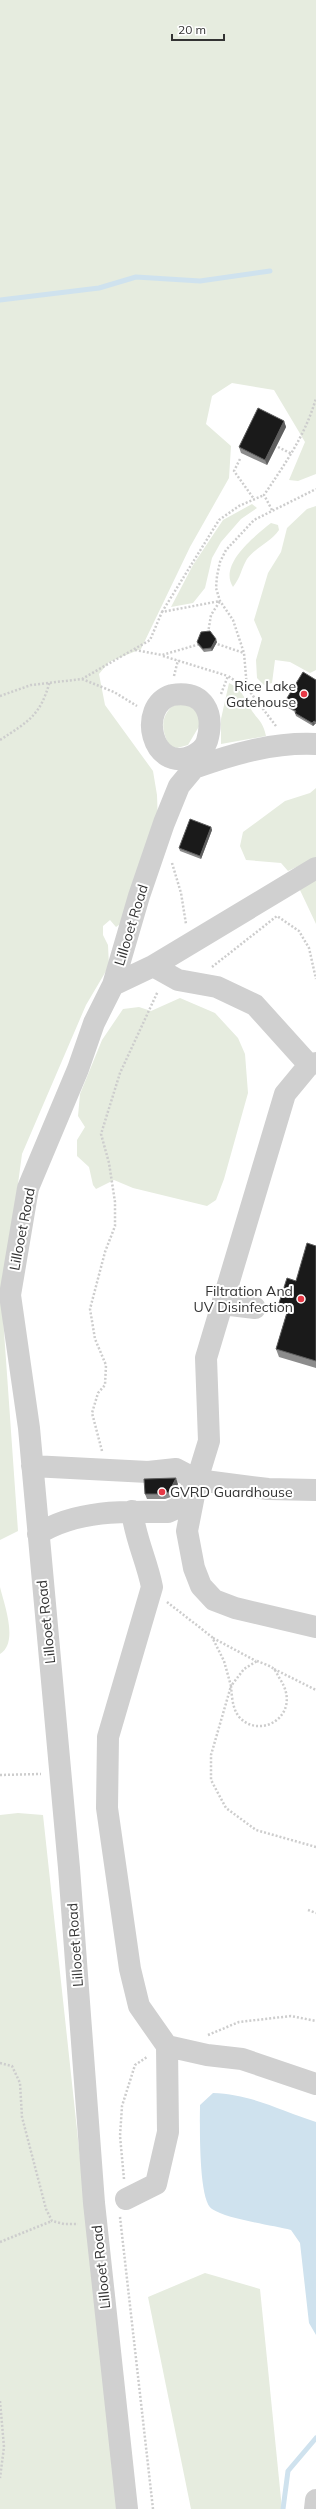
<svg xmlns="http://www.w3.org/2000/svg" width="316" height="2509" font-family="Mulish,sans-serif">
	<rect width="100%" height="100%" fill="#fff"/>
	<path fill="#e6ecdf" d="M0,0H316V474L298,481L289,480L305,442L274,390L232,383L212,396L206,424L231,446L229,478L190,547L141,649L109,662L99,674L105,705L153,771L157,795L158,823L125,921L116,927L110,920L103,926V935L108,945L109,966L86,1005L22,1154L2,1303L18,1531L0,1540Z
		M252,504L257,508L241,519L221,542L212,558L205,588L193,603L171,607L193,565L223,520Z
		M316,506V670L310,673L290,662L275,660L272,683L264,685L257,678L256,660L262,639L254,620L268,573L281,552L287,528L307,509Z
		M271,523L278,525L279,530C271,542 256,547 247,559C241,569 241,577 233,587C218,564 256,535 271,523Z
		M229,683C241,689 243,695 249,706C256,719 263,720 266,736L221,744V719Z
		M179,700L197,706L201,723L188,745L177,748L170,747C159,726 161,714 179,700Z
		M316,788V858L288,871L281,863L246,860L240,846L243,832L285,801L310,793Z
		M316,879V924L299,888Z
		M180,998L215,1013L238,1038L245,1054L248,1093L224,1179L216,1200L207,1206L133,1188L114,1180L96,1189L93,1185L89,1167L77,1156V1140L85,1127L78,1116L80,1094L102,1040L123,1009L139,1007L151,1011Z
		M0,1587C4,1604 19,1643 0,1654Z
		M18,1813L43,1815L118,2509H0V1815Z
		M205,2273L260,2289L282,2509H191L148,2297Z"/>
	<path fill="#cfe2ee" d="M213,2093C251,2094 281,2111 316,2122V2335L309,2323L300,2243L291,2230C271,2225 227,2219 212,2209C198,2201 200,2122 200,2105Z"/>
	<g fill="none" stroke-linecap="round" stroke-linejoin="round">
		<path stroke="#cfe2ee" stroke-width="5" d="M0,300L99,288L136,277L200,281L270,271
			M283,2509L288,2471L316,2438"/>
		<path stroke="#cdcdcd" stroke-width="2.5" stroke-dasharray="2 2" stroke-linecap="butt" d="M278,447L292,454
			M240,459L234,471L254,499
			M272,510L264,495C285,464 306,434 316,398
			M162,612L219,520L239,506L264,495
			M208,633L211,615L220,601
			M214,643L244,653
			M135,650L162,655L200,644
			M163,656L228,676
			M174,676L178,660
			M82,679L114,692L137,706
			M221,694L228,676L246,688
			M0,696L31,685L82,679L150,640L162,612L220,601
			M276,726L247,688L244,653L233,620L220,601L216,588L217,576L220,562L226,550L254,520L316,489
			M0,740C29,721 40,716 50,681
			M172,863L181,893L186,924
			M212,967L277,916L299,931L309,948L316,979
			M102,1451L92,1413L98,1393L105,1385L106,1365L95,1339L90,1309L105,1252L115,1226V1202L109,1163L101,1134L120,1073L158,991
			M167,1602L212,1637L224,1661L231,1686L211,1755V1780L226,1808L256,1830L316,1847
			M213,1638L256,1661
			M257,1661C262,1663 269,1665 274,1669C276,1671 278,1676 280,1679C303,1714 262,1740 240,1718C232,1709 232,1696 231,1686L244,1669Z
			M274,1669L316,1690
			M0,1775L41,1774
			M308,1910L316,1913
			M208,2035L239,2022L291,2016L316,2021
			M0,2063L12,2066L20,2083L22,2117L46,2209L52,2221L64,2224H78
			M124,2179L120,2136L122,2106L135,2065L147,2057
			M120,2217L153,2509
			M0,2242L52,2221
			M0,2401L4,2447L0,2478"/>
		<path stroke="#d0d0d0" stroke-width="22" d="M172,695C204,690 215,713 207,741C205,748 198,753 192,756C152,774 136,706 172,695Z
			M194,768C233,754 274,742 316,744
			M153,966L178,980L217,987L255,1005L309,1065
			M113,985L153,966L316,868
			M316,1063L309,1065L285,1094L206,1358L209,1441L197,1480L187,1531L194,1568L201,1586L214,1600L235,1608L316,1627
			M222,1304L255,1308
			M32,1466L148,1472L176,1469L197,1480L268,1489L316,1490
			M132,1511C135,1538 147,1561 152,1587L108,1737L107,1808L130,1969L139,2006L167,2046L207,2055L242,2059L316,2084
			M38,1534C76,1510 124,1511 168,1512L179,1507L194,1485
			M126,2199L156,2184L168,2132L167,2046
			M127,2509L94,2203L69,1868L29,1428L10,1295L28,1188L78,1069L94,1023L113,985L139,896L164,823L179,786L194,768
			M315,2509L316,2500"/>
	</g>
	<path fill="#8c8c8c" d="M284,421L286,427L267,465L241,453L239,447Z
		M197,642H217L212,651L204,652L198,645Z
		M316,680V724H315L313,726L296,716L295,713V712L285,706L284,703Z
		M211,827L212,830L201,859L180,851L179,848Z
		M316,1246V1368L279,1357L276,1349L287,1312L282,1311L279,1303L296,1281Z
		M178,1484L171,1497L165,1499H147L145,1494Z"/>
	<path fill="#5f5f5f" d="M284,421L286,427L267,465L265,460Z
		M216,639L217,642L212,651L211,648Z
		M314,721L315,724L313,726L312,723Z
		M211,827L212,830L201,859L200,856Z
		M176,1478L178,1484L171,1497L169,1492Z"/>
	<path fill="#1a1a1a" stroke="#5f5f5f" d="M258,408L284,421L265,460L239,447Z
		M210,631L216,639L211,648L203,649L197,642L201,632Z
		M303,672L316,680V722L314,721L312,723L295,713L296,711L284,703Z
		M190,819L211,827L200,856L179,848Z
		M307,1243L316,1246V1361L276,1349L289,1306L279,1303L287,1278L296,1281Z
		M176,1478L169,1492L163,1494H145L144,1479Z"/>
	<g fill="#e63946" stroke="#fff" stroke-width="1.5">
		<circle cx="304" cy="694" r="4"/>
		<circle cx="301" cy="1299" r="4"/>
		<circle cx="162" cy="1492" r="4"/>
	</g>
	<g text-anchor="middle" stroke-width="4" stroke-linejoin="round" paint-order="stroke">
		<g font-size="14" fill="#333" stroke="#fff" text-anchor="end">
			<text x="296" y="691">Rice Lake<tspan x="296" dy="16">Gatehouse</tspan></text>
			<text x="293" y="1296">Filtration And<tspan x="293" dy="16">UV Disinfection</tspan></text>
			<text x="170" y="1497" text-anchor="start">GVRD Guardhouse</text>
		</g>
		<g font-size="14" fill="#333" stroke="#fff">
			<text transform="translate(131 925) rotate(-73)" y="5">Lillooet Road</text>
			<text transform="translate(22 1229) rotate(-79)" y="5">Lillooet Road</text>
			<text transform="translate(46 1622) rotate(-96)" y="5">Lillooet Road</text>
			<text transform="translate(75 1945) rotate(-94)" y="5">Lillooet Road</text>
			<text transform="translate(101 2267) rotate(-96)" y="5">Lillooet Road</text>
		</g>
	</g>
	<path d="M172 34v6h52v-6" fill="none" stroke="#333333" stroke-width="2"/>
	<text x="178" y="34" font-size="12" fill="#333333" stroke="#ffffff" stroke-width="3" paint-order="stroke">20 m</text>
</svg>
